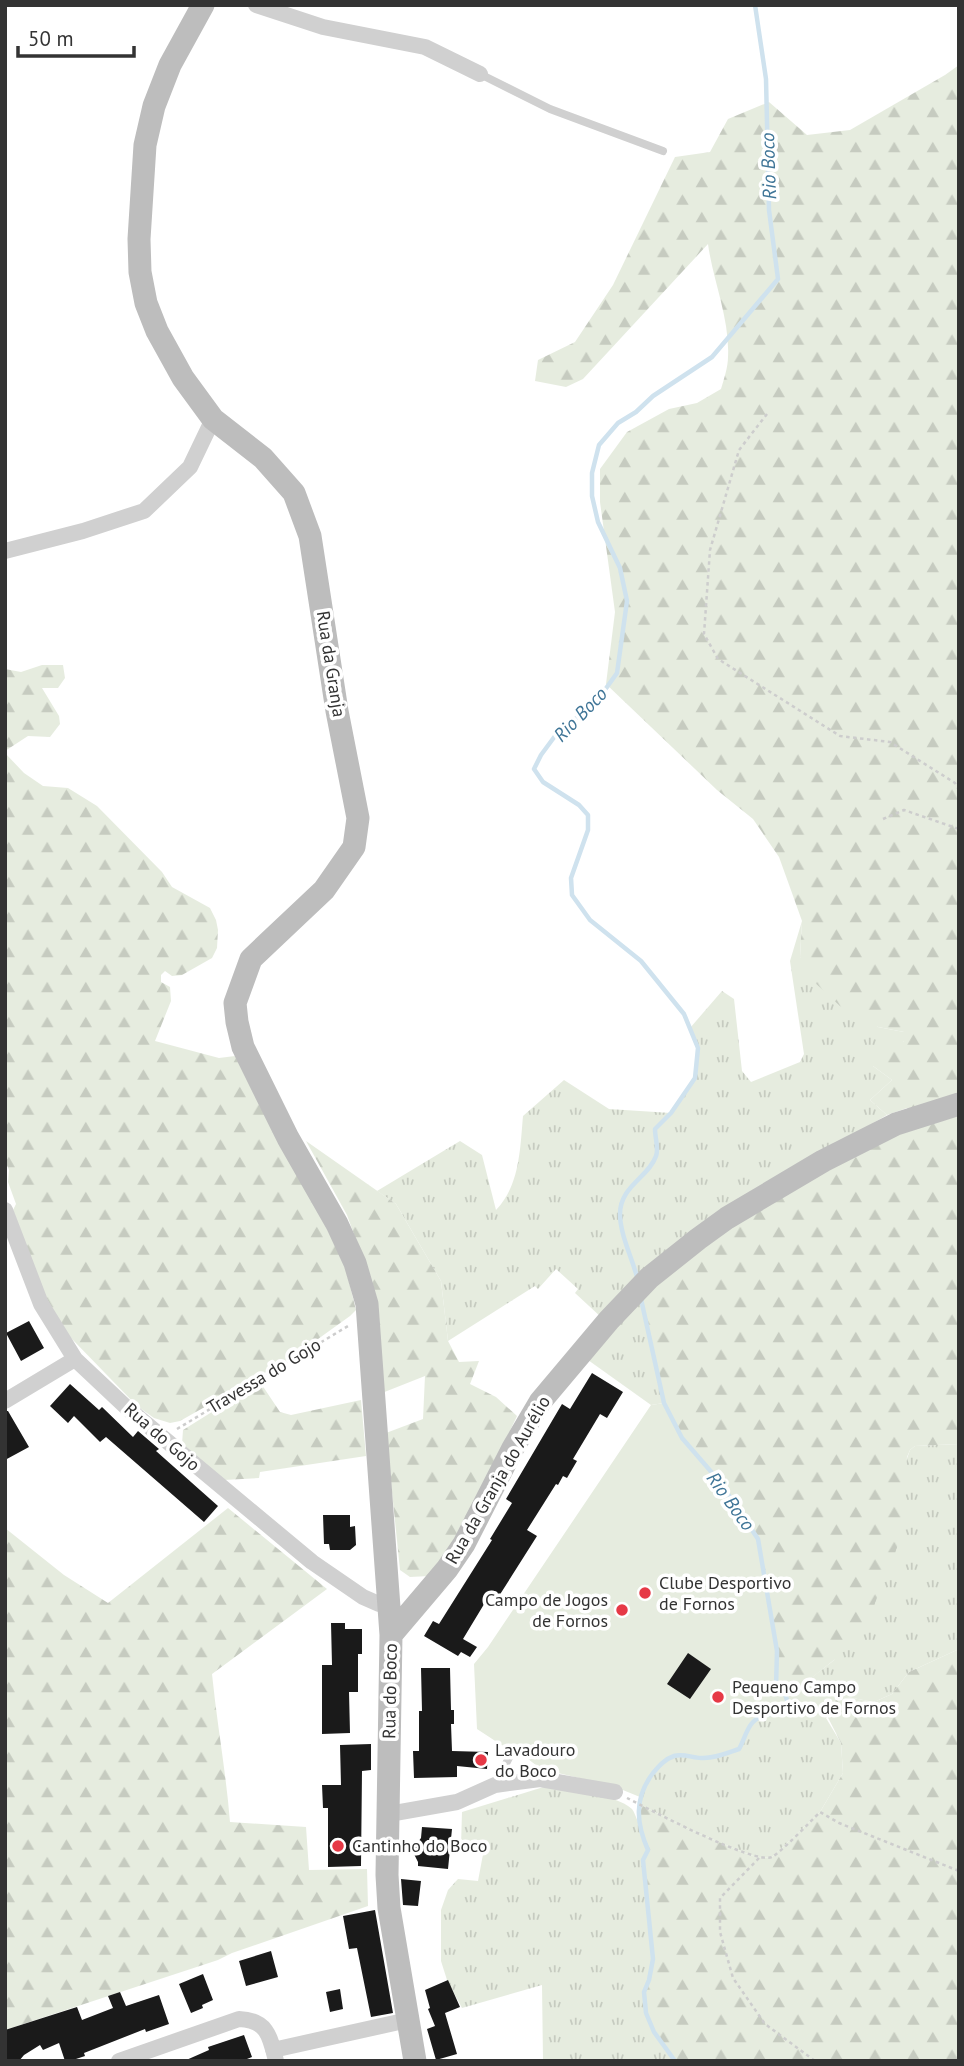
<svg xmlns="http://www.w3.org/2000/svg" width="964" height="2066" font-family="'PT Sans',sans-serif">
	<defs>
		<pattern id="grass-tufts" width="24" height="20" patternUnits="userSpaceOnUse" patternTransform="scale(1.75)"><rect width="24" height="20" fill="#e6ecdf"/><path d="M3 7l-1-3M5 7V3M7 7l1-3M15 17l-1-3M17 17v-4M19 17l1-3" fill="none" stroke="#c6cbc0"/></pattern>
		<pattern id="forest-firs" width="22" height="20" patternUnits="userSpaceOnUse" patternTransform="scale(1.75)"><rect width="22" height="20" fill="#e6ecdf"/><path d="M5 1l3.5 6h-7zM16 11l3.5 6h-7z" fill="#c6cbc0"/></pattern>
	</defs>
	<rect width="100%" height="100%" fill="#fff"/>
	<path fill="url(#grass-tufts)" d="M802,921L800,957L878,1027L904,1032V1041L873,1066L892,1080L870,1100L887,1115L740,1200L602,1318L575,1293L578,1289L556,1269L538,1289L535,1286L448,1341L441,1281L396,1204L377,1191L460,1141L482,1155L496,1210C520,1185 520,1149 523,1116L564,1080L609,1109L671,1113C694,1080 706,1069 690,1028L722,991L734,999L742,1071L751,1082L800,1062L804,1054L790,961Z
		M641,1299L664,1403L651,1405L588,1360Z
		M959,1444V1649L909,1672L892,1694L874,1702L847,1697L826,1718L841,1743L843,1773L820,1812L772,1857L759,1858L745,1853L688,1829L639,1804C640,1787 658,1757 677,1756C686,1755 696,1760 704,1758C717,1756 732,1745 744,1740C749,1713 765,1718 785,1711C793,1689 817,1674 834,1660L910,1450L915,1446Z
		M550,1785C573,1790 615,1794 632,1809C635,1812 646,1843 648,1849C651,1863 645,1882 646,1897C648,1918 655,1939 653,1961C651,1972 649,1982 644,1992L666,2047L675,2061H537L543,2060L542,1985L462,2008L447,1980L441,1961V1910L448,1890L458,1879L478,1881L484,1849L461,1846L462,1812Z"/>
	<path fill="url(#forest-firs)" d="M959,65V1444L915,1446L910,1450L907,1457L901,1537L871,1613L856,1636L834,1660L809,1680L788,1703L785,1694L776,1687L777,1651L758,1539L720,1482L682,1438L664,1404L641,1299L662,1278L769,1200L913,1127L907,1108L887,1115L870,1100L892,1080L873,1066L869,1058L904,1041V1032L878,1027L840,1006L812,980L800,957L802,921L792,893L779,857L753,819L717,790L606,684L615,612L600,502V469L627,432L669,409L697,403L721,389C724,379 728,367 728,357C730,319 713,281 708,244L583,379L566,387L535,381L538,360L575,342L613,285L675,157L710,152L728,119L769,102L807,135L850,130L945,75Z
		M42,665H63L65,678L58,688H42L59,716L60,724L50,737L28,736L5,751V669L21,672Z
		M5,753L24,773L43,786L68,788L97,806L162,872L172,887L210,908L216,920L218,930L217,948L212,958L182,975L172,976L165,971L161,975V982L170,987L171,1001L155,1041L219,1058L235,1056L332,1235L344,1262L356,1310L350,1316L293,1357L180,1421L170,1423L154,1418L137,1406L71,1338L55,1315L43,1291L13,1210L16,1204L8,1182L9,1170L5,1161Z
		M306,1141L396,1204L441,1281L448,1341L459,1362L479,1361L470,1384L496,1397L517,1416L460,1534L429,1576L410,1577L400,1570L386,1433L423,1419L425,1376L382,1393L376,1295L347,1215Z
		M260,1382L280,1412L291,1415L361,1400L366,1456L260,1472L259,1478L224,1480L182,1444L183,1430Z
		M228,1508L327,1589L212,1674C217,1724 226,1772 230,1822L306,1827L309,1870L367,1869L368,1906L232,1953L218,1960L5,2030V1528L64,1575L108,1603Z
		M959,1649V2061H675L654,2032L646,2013L644,1992L649,1980L653,1959L643,1860L648,1850L640,1833L639,1804L688,1829L745,1853L759,1858L772,1857L820,1812L843,1773L841,1743L821,1704L823,1697H847L874,1702L892,1694L909,1672Z"/>
	<path fill="#e6ecdf" d="M664,1403L682,1438L720,1482L758,1539L777,1651L776,1687L785,1694L788,1703L785,1711C777,1714 769,1713 762,1716C747,1722 746,1737 739,1749L704,1758L675,1756L661,1763L648,1780L640,1797L613,1786L541,1769L519,1752L506,1748L477,1729L474,1664L488,1647L651,1405Z"/>
	<g fill="none" stroke-linecap="round" stroke-linejoin="round">
		<path stroke="#cfe2ee" stroke-width="4.5" d="M637,1277C632,1258 620,1234 620,1214C620,1186 649,1177 656,1156C659,1149 655,1138 655,1129L671,1113L695,1078L698,1048L684,1014L641,961L590,920L572,895L571,878L588,830V815L579,805L543,782L534,769L541,755L555,736L597,701L617,673L627,601L620,568L598,522L592,496V473L599,445L618,423L636,412L653,396L712,357L778,279L769,210L766,79L755,5
			M641,1299L664,1403L682,1438L720,1482L758,1539L777,1651L776,1687L785,1694L788,1703L785,1711C777,1714 769,1713 762,1716C747,1722 746,1737 739,1749C727,1753 714,1759 701,1758C693,1758 683,1753 674,1756C665,1759 659,1766 653,1773C634,1798 636,1823 648,1850L643,1860L653,1959L649,1980L644,1992L646,2013L654,2032L675,2061"/>
	</g>
	<path fill="#1a1a1a" d="M29,1321L44,1348L21,1361L6,1333Z
		M592,1373L623,1392L607,1418L600,1414L573,1459L577,1461L567,1478L563,1476L558,1485L556,1484L527,1530L537,1536L499,1596L492,1591L463,1639L477,1647L470,1657L461,1652L458,1656L424,1636L433,1621L439,1624L492,1540L490,1539L512,1503L506,1499L562,1404L570,1409Z
		M70,1384L99,1410L102,1407L133,1437L138,1431L159,1449L156,1451L218,1506L204,1522L106,1437L100,1442L74,1416L68,1423L50,1406Z
		M5,1411H8L29,1447L5,1460Z
		M323,1515H350V1527L355,1526L356,1545L350,1550H330L329,1544H324Z
		M331,1623H345V1629H362V1654H358V1692H349L350,1733L322,1734V1665H332Z
		M688,1653L711,1669L690,1699L667,1684Z
		M421,1668H450L451,1710H454V1724H451L452,1751L488,1752L487,1769L457,1766V1777L414,1778L413,1751H419V1711H422Z
		M371,1744V1770L362,1771L361,1866L328,1867V1808H323L322,1785H341L340,1745Z
		M422,1827L452,1829L448,1869L418,1866V1862L412,1850L421,1838Z
		M401,1879L421,1881L418,1906L403,1905Z
		M375,1910L393,2013L371,2017L357,1948L349,1949L343,1916Z
		M271,1951L278,1977L246,1986L239,1961Z
		M203,1974L213,2000L202,2005L203,2008L191,2013L179,1984Z
		M448,1980L460,2007L445,2013L457,2054L436,2060L427,2029L435,2026L428,2009L430,2008L425,1990Z
		M340,1989L343,2009L330,2012L326,1992Z
		M120,1992L126,2006L159,1995L169,2024L146,2032L145,2029L84,2053L85,2056L70,2061H65L59,2043L43,2050L40,2045L24,2055L19,2061H5V2030L77,2007L82,2020L113,2008L108,1996Z
		M244,2035L252,2057L242,2061H184L209,2050L208,2047Z"/>
	<g fill="none" stroke-linecap="round" stroke-linejoin="round">
		<path stroke="#cdcdcd" stroke-width="2.5" stroke-dasharray="3.5 3.5" stroke-linecap="butt" d="M767,414L739,450L710,550L704,634L718,659L840,736L890,742L955,783L959,790
			M883,819L904,810L959,829
			M177,1429L348,1326
			M627,1798C649,1809 754,1865 772,1857C780,1853 811,1821 820,1812L839,1823L959,1871
			M759,1858L720,1898V1932L733,1978L765,2024L815,2061"/>
		<path stroke="#d0d0d0" stroke-width="8" d="M480,74L550,109L663,151
			M495,1785L513,1750"/>
		<path stroke="#d0d0d0" stroke-width="16" d="M256,5L323,27L425,47L480,74
			M5,551L83,531L144,511L190,467L213,419
			M5,1210L41,1304L75,1359L126,1407L312,1562L363,1597L379,1604H388
			M5,1401L75,1359
			M389,1814L457,1802L495,1785L540,1779L615,1792
			M273,2050L408,2020
			M119,2061L239,2019C267,2020 270,2036 276,2061"/>
		<path stroke="#bdbdbd" stroke-width="23" d="M203,5L170,65L154,106L145,145L139,239L140,272L146,303L157,331L183,378L213,419L263,458L294,493L310,536L337,711L358,818L354,847L324,890L251,959L235,1003L237,1022L243,1047L288,1138L337,1224L355,1263L367,1304L391,1635L387,1875L389,1908L415,2061
			M391,1635L447,1569L464,1544L513,1448L540,1402L609,1320L649,1278L698,1239L727,1218L823,1161L896,1124L959,1104"/>
	</g>
	<g fill="#e63946" stroke="#fff" stroke-width="2.5">
		<circle cx="645" cy="1593" r="7"/>
		<circle cx="622" cy="1610" r="7"/>
		<circle cx="718" cy="1697" r="7"/>
		<circle cx="481" cy="1760" r="7"/>
		<circle cx="338" cy="1846" r="7"/>
	</g>
	<g text-anchor="middle" stroke-width="7" stroke-linejoin="round" paint-order="stroke">
		<g font-size="18" fill="#333" stroke="#fff">
			<text transform="translate(331 664) rotate(81)" y="6">Rua da Granja</text>
			<text transform="translate(264 1376) rotate(-31)" y="6">Travessa do Gojo</text>
			<text transform="translate(162 1437) rotate(41)" y="6">Rua do Gojo</text>
			<text transform="translate(498 1480) rotate(-60)" y="6">Rua da Granja do Aurélio</text>
			<text transform="translate(390 1691) rotate(-89)" y="6">Rua do Boco</text>
		</g>
		<g font-size="18" fill="#333" stroke="#fff" text-anchor="start">
			<text x="659" y="1589">Clube Desportivo<tspan x="659" dy="21">de Fornos</tspan></text>
			<text x="608" y="1606" text-anchor="end">Campo de Jogos<tspan x="608" dy="21">de Fornos</tspan></text>
			<text x="732" y="1693">Pequeno Campo<tspan x="732" dy="21">Desportivo de Fornos</tspan></text>
			<text x="495" y="1756">Lavadouro<tspan x="495" dy="21">do Boco</tspan></text>
			<text x="352" y="1852">Cantinho do Boco</text>
		</g>
		<g font-size="19" font-style="italic" fill="#3f7597" stroke="#fff">
			<text transform="translate(768 166) rotate(-92)" y="7">Rio Boco</text>
			<text transform="translate(580 714) rotate(-46)" y="7">Rio Boco</text>
			<text transform="translate(731 1501) rotate(54)" y="7">Rio Boco</text>
		</g>
	</g>
	<rect width="964" height="2066" fill="none" stroke="#333333" stroke-width="14"/>
	<path d="M18 46v10h116v-10" fill="none" stroke="#333333" stroke-width="3.5"/>
	<text x="28" y="46" font-size="21" fill="#333333" stroke="#ffffff" stroke-width="5" paint-order="stroke">50 m</text>
</svg>
